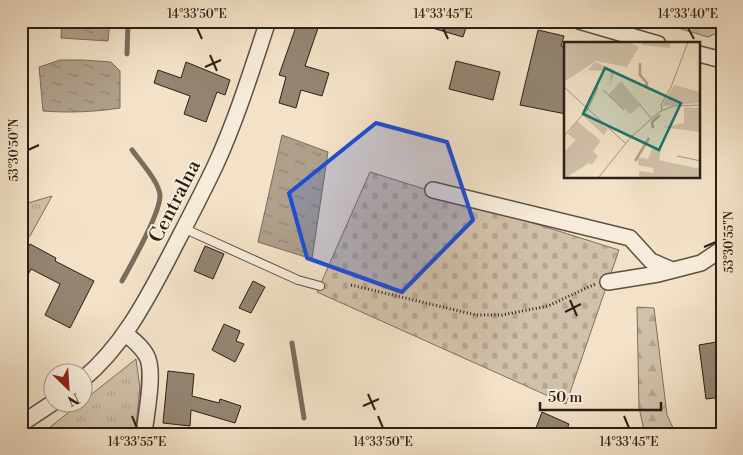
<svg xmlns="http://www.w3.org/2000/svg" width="743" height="455" font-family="'Libre Bodoni',serif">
	<defs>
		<pattern id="grass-tufts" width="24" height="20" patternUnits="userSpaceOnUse" patternTransform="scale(1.25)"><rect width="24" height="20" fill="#d1c1aa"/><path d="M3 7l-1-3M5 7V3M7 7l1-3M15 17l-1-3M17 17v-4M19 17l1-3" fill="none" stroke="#b4a691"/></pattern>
		<pattern id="forest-firs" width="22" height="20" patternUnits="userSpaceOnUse" patternTransform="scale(1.25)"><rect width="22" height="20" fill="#d1c1aa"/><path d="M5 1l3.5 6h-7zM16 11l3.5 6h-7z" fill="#b4a691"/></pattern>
		<pattern id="cemetery-stones" width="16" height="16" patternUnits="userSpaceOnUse" patternTransform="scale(1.25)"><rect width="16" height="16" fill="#d1c1aa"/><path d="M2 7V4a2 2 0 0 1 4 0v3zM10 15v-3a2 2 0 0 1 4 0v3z" fill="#b4a691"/></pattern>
		<pattern id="water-ripples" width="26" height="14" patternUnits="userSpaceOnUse" patternTransform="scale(1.25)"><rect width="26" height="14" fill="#afa08b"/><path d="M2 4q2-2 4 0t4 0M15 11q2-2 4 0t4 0" fill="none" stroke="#8f8270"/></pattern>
	</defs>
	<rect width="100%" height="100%" fill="#f3e2c8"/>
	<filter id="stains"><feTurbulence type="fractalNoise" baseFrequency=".004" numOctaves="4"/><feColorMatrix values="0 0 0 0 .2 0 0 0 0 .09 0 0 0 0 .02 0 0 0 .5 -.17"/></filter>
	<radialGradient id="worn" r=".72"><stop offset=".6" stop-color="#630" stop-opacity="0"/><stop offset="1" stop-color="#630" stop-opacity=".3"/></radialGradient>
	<path fill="url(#grass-tufts)" stroke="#7e7060" d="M654,21H722V31L708,37Z
		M52,196L30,236L21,239V205Z
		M136,359L140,388L135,434H37L49,428Z"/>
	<path fill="url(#forest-firs)" stroke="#7e7060" d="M637,307L654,308L667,415L676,434H645L639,408Z"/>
	<path fill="url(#cemetery-stones)" stroke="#7e7060" d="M370,172L619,250L566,404L317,292Z"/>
	<path fill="url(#water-ripples)" stroke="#7a6d5c" d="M62,21H110L108,41L61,38Z
		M60,60H83L111,62L120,71V108C94,112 69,113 43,111L39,67Z
		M282,135L328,152L312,259L258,242Z"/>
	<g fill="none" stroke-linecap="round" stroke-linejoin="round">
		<path stroke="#7a6d5c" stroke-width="5" d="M127,54L128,21
			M122,281C132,263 160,214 160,196C160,183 140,161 132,150
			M292,343L304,418"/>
	</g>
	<path fill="#938572" stroke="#2a2015" d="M298,21L318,28L305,66L329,73L322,96L301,90L296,108L279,103L286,77L279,75Z
		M422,21H468L463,37L422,25Z
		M538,30L564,36L561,46L566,47V114L520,105Z
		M456,61L500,72L493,100L449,89Z
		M186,62L230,80L225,95L217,92L206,122L184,114L190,96L154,83L158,70L181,78Z
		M30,244L56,258L55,261L94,281L70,328L45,315L60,284L31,269L21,288V261Z
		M205,246L224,254L213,279L194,271Z
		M253,281L265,287L251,313L239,308Z
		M224,324L240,331L236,341L244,344L235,362L212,350Z
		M722,341V397L706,399L699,345Z
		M168,371L194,374L192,396L219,403L220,399L241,406L235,423L191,410L190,426L163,423Z
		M542,412L569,424L565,434H549L536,428Z"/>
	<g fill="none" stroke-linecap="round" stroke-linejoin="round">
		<g stroke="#5c5042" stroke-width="10">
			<path id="service" d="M183,228L298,280L320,286"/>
		</g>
		<g stroke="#5c5042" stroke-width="18">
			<path id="minor" d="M579,21L658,44
				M699,54L722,60
				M433,190L630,238L651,261L672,270
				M608,282L658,274L701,263L722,249
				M125,333C133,340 144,348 148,359C154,376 146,415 144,434
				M82,380C121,348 145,303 168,259C184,228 201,196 216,164C237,118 252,69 268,21
				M21,424L54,402"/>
		</g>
		<path stroke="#2a2015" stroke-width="3" stroke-dasharray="1 2.5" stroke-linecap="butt" d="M555,21L566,25
			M351,285L476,315H502L548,306L595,284"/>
		<use href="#service" stroke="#f7ecdb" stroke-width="8"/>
		<use href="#minor" stroke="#f7ecdb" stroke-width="15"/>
	</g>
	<path fill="#1d4ed8" fill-opacity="0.2" stroke="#1d4ed8" stroke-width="4" stroke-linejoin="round" d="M376,123L447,142L473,220L402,292L307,258L289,193Z"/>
	<path fill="none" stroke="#2a2015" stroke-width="2" d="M197,28L202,39M443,28L448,39M688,28L694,39M210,55L217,71M205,67L221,60M28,150L39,145M704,247L716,242M570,300L577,316M565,312L581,304M368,394L375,410M363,406L379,399M132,416L137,428M378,416L383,428M624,416L629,428"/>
	<g text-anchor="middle" stroke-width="4" stroke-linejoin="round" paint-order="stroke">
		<g font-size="20" fill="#2a2015" stroke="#f7ecdb">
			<text transform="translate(174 201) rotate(-63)" y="7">Centralna</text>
		</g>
	</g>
	<g transform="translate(564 42)">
		<rect width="136" height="136" fill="#f3e2c8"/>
		<path d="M0,0H64L75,5L63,25L32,19L0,40ZM81,0H107L106,6L77,3ZM110,43L136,50L135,61L98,64ZM120,65L136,66V90L99,85L120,81ZM22,70L44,87L40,93L19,74ZM13,79L37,99L29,109L34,114L28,123L25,121L3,135L0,133V110L12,98L4,92ZM89,105L97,107L95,118L136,127V136H75V129L90,131L89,126L74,123V115L84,117Z" fill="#d1c1aa"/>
		<path d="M37,0L35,9H5L1,6V0ZM31,20L51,28L45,46L47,29L24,28Z" fill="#d1c1aa"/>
		<path d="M57,39L77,63L66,72L44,53Z" fill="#d1c1aa"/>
		<path d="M110,44L124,49L121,57L105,58Z" fill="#d1c1aa"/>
		<path fill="none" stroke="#afa08b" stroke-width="2.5" d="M76,21V33L83,41L82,46M89,86L88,80L96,73M71,119L85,96"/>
		<path fill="none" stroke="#a39480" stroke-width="1" d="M0,45L61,101M39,48L60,68M76,63L87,76M98,68L97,63L107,45L124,0M0,94L24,67L34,45M113,114L137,119M34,136L66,96L95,70L109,64L137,63"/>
		<path fill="#0f766e" fill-opacity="0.15" stroke="#0f766e" stroke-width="2.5" d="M41,26L117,61L95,108L19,72Z"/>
		<rect width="136" height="136" fill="none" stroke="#2a2015" stroke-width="2.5"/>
	</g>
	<rect width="743" height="455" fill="none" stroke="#f3e2c8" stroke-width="55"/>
	<g transform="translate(68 388) rotate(155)"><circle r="24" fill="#f7ecdb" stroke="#a59a8c"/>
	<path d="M0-4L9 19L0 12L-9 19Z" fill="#8f2418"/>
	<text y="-8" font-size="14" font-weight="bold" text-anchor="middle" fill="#2a2015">N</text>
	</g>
	<path d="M540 402v8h121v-8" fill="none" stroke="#2a2015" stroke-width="2.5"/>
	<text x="548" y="402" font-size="15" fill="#2a2015" stroke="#f7ecdb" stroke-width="4" paint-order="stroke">50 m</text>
	<rect x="28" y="28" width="688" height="400" fill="none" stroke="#2a2015" stroke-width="2"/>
	<g font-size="12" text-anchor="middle" fill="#2a2015">
		<text x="197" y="18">14°33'50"E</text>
		<text x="443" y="18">14°33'45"E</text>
		<text x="688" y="18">14°33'40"E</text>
		<text transform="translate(14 150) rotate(-90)" y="4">53°30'50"N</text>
		<text transform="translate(729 242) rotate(-90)" y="4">53°30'55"N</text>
		<text x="137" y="446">14°33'55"E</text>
		<text x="383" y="446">14°33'50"E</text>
		<text x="629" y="446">14°33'45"E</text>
	</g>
	<rect width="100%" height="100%" filter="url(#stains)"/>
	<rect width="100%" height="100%" fill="url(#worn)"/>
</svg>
